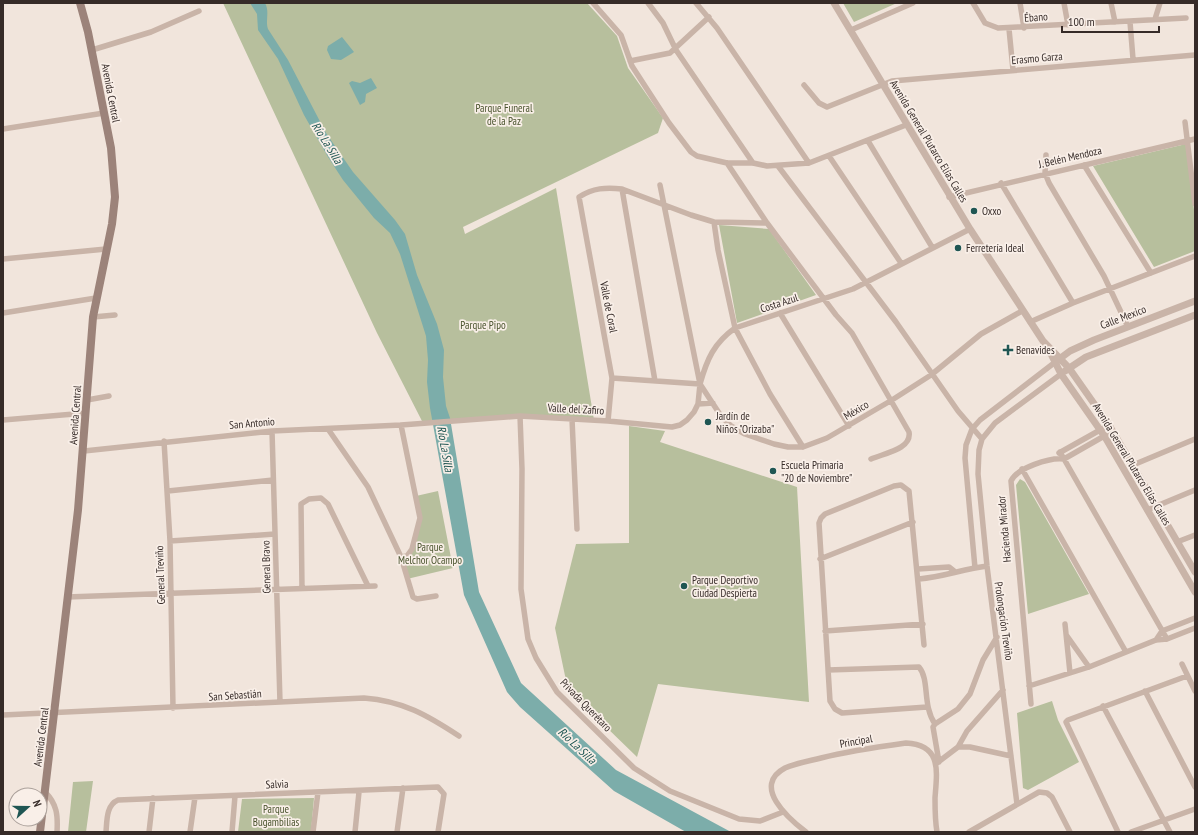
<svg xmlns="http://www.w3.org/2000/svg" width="1198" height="835" font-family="'PT Sans Narrow',sans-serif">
	<rect width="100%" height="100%" fill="#f1e5dc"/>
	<path fill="#b7bf9d" d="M223,3H587L617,36L628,68L663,118L658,133L463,227L465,234L556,188L594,420L511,417L423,423L377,333Z
		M843,3H897L854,22Z
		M1186,144L1195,218V251L1154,267L1093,166Z
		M719,225L769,229L816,295L737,323Z
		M629,426L665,431L660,442L797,487L809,702L658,684L637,757L568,690L555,628L576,544L629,543Z
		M1020,479L1025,482L1089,594L1028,614L1016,485Z
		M438,491L453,568L407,579L401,557L407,556L419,527L416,496Z
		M1052,701L1058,720L1079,762L1028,790L1023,788L1017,713Z
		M93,781L86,832H68L73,782Z
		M314,798L311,832H238L242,799Z"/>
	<path fill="#7cadaa" d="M250,3H265C270,12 265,20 268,29L288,60L326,133L353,172L395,220L405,234L417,275L437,324L444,350L443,377L446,406L450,418L479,592L521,683L616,770L731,832H686L614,791L520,707L507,692L464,595L430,408L427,382L428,360L426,336L400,254L390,233L374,218L343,180L328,157L304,115L278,59L258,30L257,14Z
		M342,37L354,52L341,60L331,59L327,50L328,46Z
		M371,78L377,88L366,94L365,102L360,105L349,83L352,81L360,83Z"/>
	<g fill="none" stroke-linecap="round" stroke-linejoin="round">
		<path stroke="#c9b4a8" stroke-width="5.5" d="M593,3L621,35L632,66L669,123L691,152L697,156L727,163H753L767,166L809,163L906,125
			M648,3L663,23L676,50L753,163
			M696,3L717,28L809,163
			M973,3L985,23L998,28L1186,18
			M1020,3L1024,28
			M1064,3L1068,25
			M1111,3L1115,22
			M1155,19L1160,3
			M1130,22L1133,59
			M1009,29L1013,70
			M851,30L913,3
			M92,50L151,32L199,11
			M630,61L670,53L709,17
			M804,85L819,103L827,107L892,81L1195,55
			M1185,122L1195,204
			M3,129L104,113
			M868,141L932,247
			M1046,155L1045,173L1049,183L1104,276L1128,327
			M829,156L901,263
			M727,163L767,223L836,315L852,333L909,432C912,449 885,453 871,459
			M1084,165L1151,273
			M778,166L896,322L958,411L982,439
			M1001,183L1073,303
			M622,189L655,381
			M949,197L1195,139
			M714,222L718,250L735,328L770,394L803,447
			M3,259L106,249
			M3,313L96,298
			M780,313L849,426
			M93,317L115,315
			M1030,322L1073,303L1195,256
			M612,378L700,384C707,359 714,343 735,328L853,289L970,229
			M700,384L721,416L731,426L745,434L774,444L788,447H803L827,438L892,400L931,375L981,334L1022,311
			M87,400L109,396
			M698,404L713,403
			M520,416L522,469L521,589L528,639L536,658L557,692L634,768L670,791L739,819L760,821L783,812
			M572,419L577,529
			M3,420L86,413
			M608,421L612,378L579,197C593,188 606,187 622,189L691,215L714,222L767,223
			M401,425L420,518L412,549L407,556L401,557
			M328,429L368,487L401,557L413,597L417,599L436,596
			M272,431L280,702
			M164,441L170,541L173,708
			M84,451L272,431L401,425L520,416L608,421L672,427L680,425L687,420L694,412L698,404L700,384L660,185
			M1060,452L1167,639
			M1059,453L1109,425
			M1133,465L1195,439
			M1022,469L1126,652
			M168,491L273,480
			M1147,510L1195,490
			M170,541L275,534
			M1177,542L1195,535
			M820,559L913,522
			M975,568L965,458L966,445L972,429L980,420L1054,363
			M918,569L949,567L954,571
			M919,579C943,577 963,569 987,566
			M302,588L301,504L309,499L321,498L328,504L368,586
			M67,597L375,586
			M1065,624L1070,673
			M825,631L923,624
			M1067,636L1089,667
			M1156,640L1162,631L1195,618
			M924,645L909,491L901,485L894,486L825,514L821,518L819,523L830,701L835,709L842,713L927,707
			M1182,664L1195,691
			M828,670L919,667C930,680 922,705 935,724
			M1029,686L1089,667L1156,640L1167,639L1195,628
			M1145,691L1195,787
			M1031,704L1011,481C1017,468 1050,457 1064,459L1113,431
			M1103,706L1170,832
			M3,715L364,698C403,701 427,715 459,736
			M958,747H970L1011,756
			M939,762L933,727L935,724L958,709L970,694L983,660L997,637
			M937,763L958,747L967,731L1003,690
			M45,792C57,804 58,815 57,832
			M1017,804L987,566L978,474L979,450L982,439L995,423L1061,374
			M106,832C107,821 106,805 118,800L438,787L444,794L438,832
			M149,832L153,798
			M190,832L195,797
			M232,832L235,796
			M313,832L318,792
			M355,832L359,792
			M397,832L403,788
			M806,832C789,819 751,786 785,768C796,763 809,761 821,758C849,751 877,747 906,743C942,745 937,771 935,798C935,810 935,821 937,832
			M969,832L1039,792L1047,793L1052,797L1070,832
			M1118,832L1066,722L1068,720L1187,676
			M1131,832L1195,809"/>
		<path stroke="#c9b4a8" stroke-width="7" d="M834,3L970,229L1043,341L1069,368L1109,425L1195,572
			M1049,350L1061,374L1105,437L1195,592
			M1058,360L1070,351L1094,340L1195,301
			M1065,371L1086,357L1195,315"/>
		<path stroke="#9c837a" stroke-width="8" d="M40,832L78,510L93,317L112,224L115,197L111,148L88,32L80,3"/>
	</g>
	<g fill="#1f5653" stroke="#f9efe8" stroke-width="1.5">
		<circle cx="974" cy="211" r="4"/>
		<circle cx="958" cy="248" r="4"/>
		<path d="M1006 344h4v4h4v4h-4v4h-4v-4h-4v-4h4z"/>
		<circle cx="708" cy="422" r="4"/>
		<circle cx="773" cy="471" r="4"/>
		<circle cx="684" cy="586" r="4"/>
	</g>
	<g text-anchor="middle" stroke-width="3.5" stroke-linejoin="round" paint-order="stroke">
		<g font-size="11" fill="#362b28" stroke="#f9efe8">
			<text transform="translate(1036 17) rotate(-4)" y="4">Ébano</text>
			<text transform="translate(1037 58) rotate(-5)" y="4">Erasmo Garza</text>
			<text transform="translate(111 93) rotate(79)" y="4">Avenida Central</text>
			<text transform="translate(929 141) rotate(59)" y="4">Avenida General Plutarco Elías Calles</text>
			<text transform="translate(1070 157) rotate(-13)" y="4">J. Belén Mendoza</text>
			<text transform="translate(779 303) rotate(-18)" y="4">Costa Azul</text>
			<text transform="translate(609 307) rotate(79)" y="4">Valle de Coral</text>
			<text transform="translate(1123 317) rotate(-21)" y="4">Calle Mexico</text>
			<text transform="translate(576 409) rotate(3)" y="4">Valle del Zafiro</text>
			<text transform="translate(856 410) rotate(-31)" y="4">México</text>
			<text transform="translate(75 415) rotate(-86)" y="4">Avenida Central</text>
			<text transform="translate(252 423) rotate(-5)" y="4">San Antonio</text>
			<text transform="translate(1132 464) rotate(59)" y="4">Avenida General Plutarco Elías Calles</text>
			<text transform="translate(1004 529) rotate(-95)" y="4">Hacienda Mirador</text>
			<text transform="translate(266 567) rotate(-91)" y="4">General Bravo</text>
			<text transform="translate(160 575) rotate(-92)" y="4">General Treviño</text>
			<text transform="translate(1004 621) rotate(82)" y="4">Prolongación Treviño</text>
			<text transform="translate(235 695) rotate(-4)" y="4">San Sebastián</text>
			<text transform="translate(586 705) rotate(46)" y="4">Privada Querétaro</text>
			<text transform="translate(41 737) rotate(-83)" y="4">Avenida Central</text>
			<text transform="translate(856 741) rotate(-10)" y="4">Principal</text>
			<text transform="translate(277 784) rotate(-3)" y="4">Salvia</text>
		</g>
		<g font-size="11" fill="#49532d" stroke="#f9efe8">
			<text x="504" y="112">Parque Funeral<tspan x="504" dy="13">de la Paz</tspan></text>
			<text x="483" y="329">Parque Pipo</text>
			<text x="430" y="551">Parque<tspan x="430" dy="13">Melchor Ocampo</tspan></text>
			<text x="276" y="813">Parque<tspan x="276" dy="13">Bugambilias</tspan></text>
		</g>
		<g font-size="11" fill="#362b28" stroke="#f9efe8" text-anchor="start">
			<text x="982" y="215">Oxxo</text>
			<text x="966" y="252">Ferretería Ideal</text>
			<text x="1016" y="354">Benavides</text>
			<text x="716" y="420">Jardín de<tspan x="716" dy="13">Niños "Orizaba"</tspan></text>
			<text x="781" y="469">Escuela Primaria<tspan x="781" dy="13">"20 de Noviembre"</tspan></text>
			<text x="692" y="584">Parque Deportivo<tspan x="692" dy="13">Ciudad Despierta</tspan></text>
		</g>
		<g font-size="12" font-style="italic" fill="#1f5653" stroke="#f9efe8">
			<text transform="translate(327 143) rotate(58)" y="4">Río La Silla</text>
			<text transform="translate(445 449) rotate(80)" y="4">Río La Silla</text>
			<text transform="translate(577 746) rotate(43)" y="4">Río La Silla</text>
		</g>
	</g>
	<rect width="1198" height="835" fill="none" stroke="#362b28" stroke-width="8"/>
	<g transform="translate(28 807) rotate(69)"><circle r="19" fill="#f9efe8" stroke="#aba19b"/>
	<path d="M0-3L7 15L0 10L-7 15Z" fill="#1f5653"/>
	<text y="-6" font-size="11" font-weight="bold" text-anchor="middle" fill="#362b28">N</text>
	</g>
	<path d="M1062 26v6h97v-6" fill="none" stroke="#362b28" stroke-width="2"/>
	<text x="1068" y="26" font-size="12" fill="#362b28" stroke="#f9efe8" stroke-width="3" paint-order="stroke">100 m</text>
</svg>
